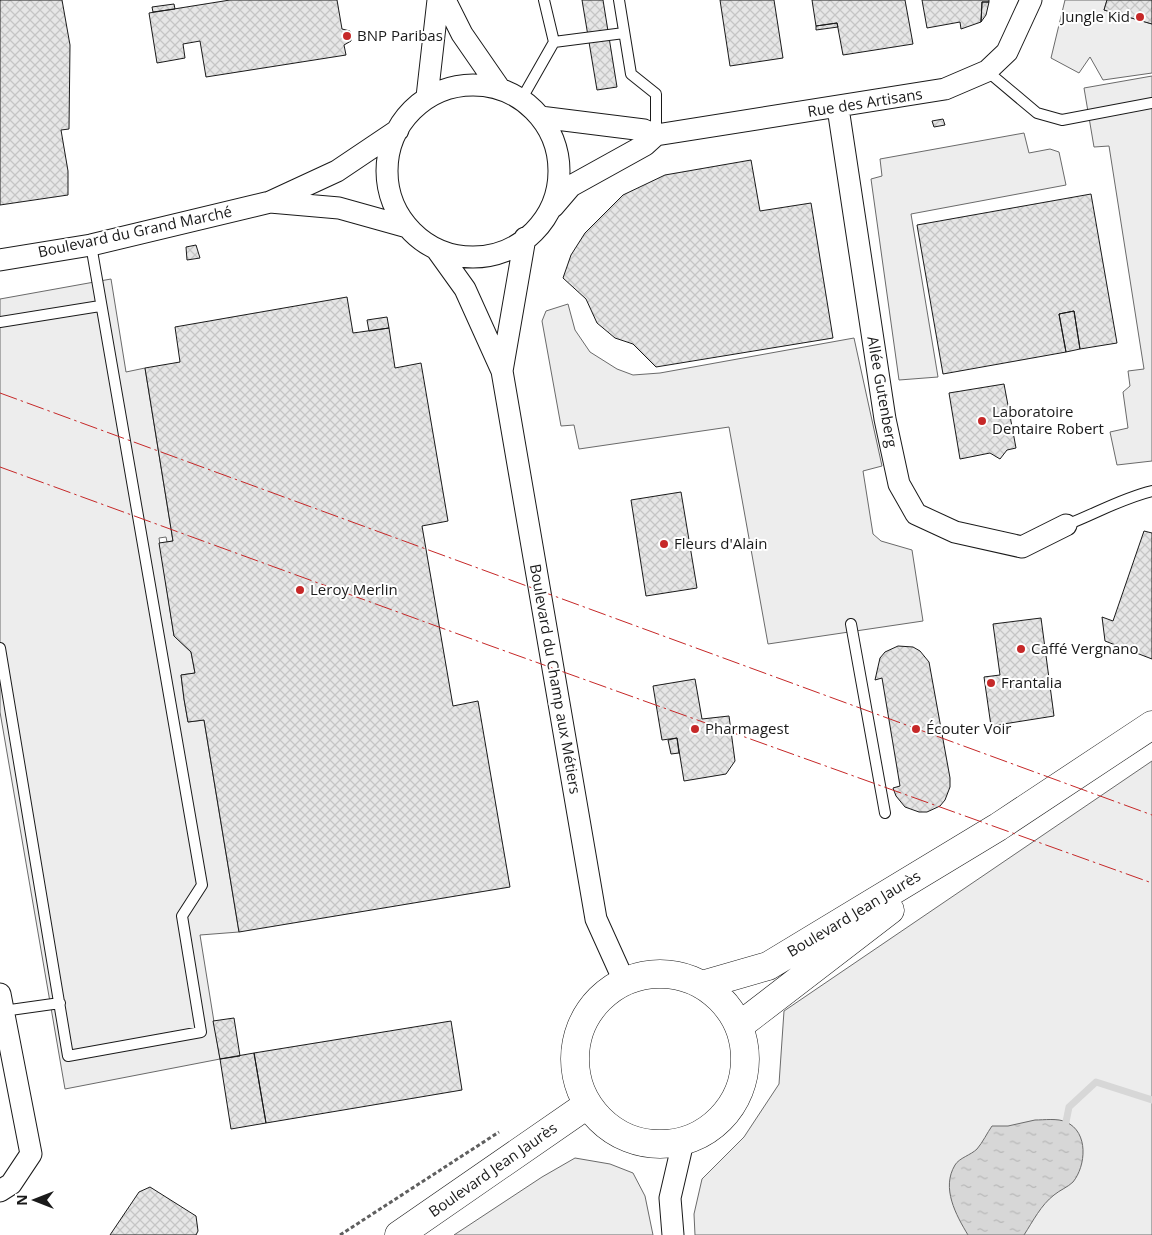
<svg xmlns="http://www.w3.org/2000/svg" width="1152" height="1235" font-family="'Open Sans',sans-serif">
	<defs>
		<pattern id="water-ripples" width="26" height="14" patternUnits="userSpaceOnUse" patternTransform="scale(1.25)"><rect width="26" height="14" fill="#d7d7d7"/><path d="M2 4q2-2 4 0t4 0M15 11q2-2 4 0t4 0" fill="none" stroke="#b8b8b8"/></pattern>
		<pattern id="building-cross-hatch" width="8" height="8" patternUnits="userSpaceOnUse" patternTransform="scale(1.25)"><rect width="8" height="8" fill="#e6e6e6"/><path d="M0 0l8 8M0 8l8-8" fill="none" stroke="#c5c5c5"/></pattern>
	</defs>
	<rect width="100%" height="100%" fill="#fff"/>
	<path fill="#ededed" stroke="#6a6a6a" d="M1065,0H1107L1104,10L1152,24V73L1103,80L1090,57L1079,73L1051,58Z
		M1152,76V461L1117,465L1110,432L1128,428L1123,392L1130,386L1128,371L1144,369L1109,146L1094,147L1084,88Z
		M1024,133L1029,153L1050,149L1059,152L1066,185L911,214L938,377L899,380L871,179L882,176L880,159Z
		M111,279L126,372L145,368L173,541L167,542L166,537L159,538L174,636L191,652L195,673L181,675L184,699L188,722L204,720L239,932L200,935L220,1059L65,1089L0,712V299Z
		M568,304L575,330L590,352L617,369L633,375L660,373L854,338L882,466L863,471L873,534L881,541L912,550L923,621L768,644L729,427L579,449L574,425L561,426L542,321L546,311Z
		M1152,761V1235H695L694,1214L702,1179L744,1137L779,1084L784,1011Z
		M575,1158L610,1164L633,1173L645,1196L653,1235H454L542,1177Z"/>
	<path fill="url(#water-ripples)" stroke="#6a6a6a" d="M1035,1120C1044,1120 1058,1118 1066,1122C1089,1132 1086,1166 1073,1182C1068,1187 1060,1190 1054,1195C1041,1205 1033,1221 1024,1235H968C956,1215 941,1188 955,1165C959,1158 971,1155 977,1149C983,1142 987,1133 992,1126H1008Z"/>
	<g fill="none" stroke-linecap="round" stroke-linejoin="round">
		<path stroke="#d7d7d7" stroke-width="7" d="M1066,1122L1069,1107L1096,1082L1152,1100"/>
	</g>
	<path fill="url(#building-cross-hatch)" stroke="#1a1a1a" d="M0,0H62L70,45L69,129L61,130L68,171V195L0,205Z
		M230,0H337L342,29L350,31L351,41L344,45L346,55L206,77L200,41L183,44L185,58L157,63L149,13Z
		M582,0H603L617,87L597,90Z
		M720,0H774L783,58L730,66Z
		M812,0H905L913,44L843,55L837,23L816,26Z
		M922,0H989V2H982L981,22L961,29L960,22L927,28Z
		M1107,0H1152V24L1104,10Z
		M982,2H989L986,15L981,22Z
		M174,4L175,9L153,12L152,7Z
		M837,23L838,27L816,30V26Z
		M943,119L945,125L934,127L932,121Z
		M751,160L760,211L811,203L833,338L656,367L633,344L615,338L597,323L586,299L563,278L571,255L585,233L623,195L665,175Z
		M1091,194L1117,343L1080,349L1074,311L1059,314L1066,352L943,374L917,225Z
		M196,245L200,258L187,260L186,247Z
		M347,297L353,333L389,328L395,368L421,363L448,521L422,526L453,706L478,701L510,887L239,932L204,720L188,722L184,699L181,675L195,673L191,652L174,636L159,543L173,541L145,368L180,362L175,327Z
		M1074,311L1080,349L1066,352L1059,314Z
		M387,317L389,328L369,331L367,320Z
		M1004,384L1016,448L1007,450L1000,459L990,453L960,459L949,393Z
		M681,492L697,588L646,596L631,500Z
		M1144,531L1152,533V659L1105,641L1102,617L1113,621Z
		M1041,618L1054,716L991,726L984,677L1000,675L993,624Z
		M898,646L913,647L920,651L929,662L950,778V787L945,800L940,806L927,812H919L905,807L896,796L893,788L900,786L882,678L875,680L880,658L885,652Z
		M695,679L702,719L729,716L735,761L726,774L684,781L677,738L662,740L653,686Z
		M677,738L679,753L671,754L668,740Z
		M234,1018L240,1056L220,1059L213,1021Z
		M451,1021L462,1090L266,1123L254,1053Z
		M254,1053L266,1123L231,1129L220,1059Z
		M150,1187L196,1216L198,1231L196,1235H110L139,1192Z"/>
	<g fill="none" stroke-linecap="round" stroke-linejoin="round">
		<g stroke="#1a1a1a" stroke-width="12">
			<path id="lane" d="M619,0L631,74L656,94V135
				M554,42L624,33
				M987,71L1037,113L1062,120L1152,103
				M521,100L554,42L544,0
				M0,322L100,306
				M1066,525C1095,514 1122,498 1152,491
				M851,624L885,813
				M0,648L68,1056L201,1032L182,916L202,885L91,245
				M3,1011L60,1003"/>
		</g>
		<g stroke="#1a1a1a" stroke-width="23">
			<path id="street" d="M445,0L462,34L500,89
				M387 171a86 86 0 1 1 172 0a86 86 0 1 1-172 0Z
				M427,97L438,0
				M838,108L885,419L899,484L916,514L955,532L1022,547L1066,525
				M540,117L644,130L656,135L945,89L987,71L1007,52L1031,0
				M270,202L339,208L407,227
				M553,207L571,186L645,145L656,135
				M437,250L465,289L502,371L596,919L624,981
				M0,260L91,245L270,202L337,171L398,130
				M502,371L525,238
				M0,994L31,1154L11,1184L0,1191
				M673,1235L670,1198L683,1142"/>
		</g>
		<g stroke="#1a1a1a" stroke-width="29">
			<path id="secondary" d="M575 1059a85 85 0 1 1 170 0a85 85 0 1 1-170 0Z
				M702,985L768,966L998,827L1152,725
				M739,1026L890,910
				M399,1235L587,1105"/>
		</g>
		<path stroke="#5f5f5f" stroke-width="3" stroke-dasharray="4 2.5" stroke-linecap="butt" d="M340,1235L499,1132"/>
		<use href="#lane" stroke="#fff" stroke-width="10"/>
		<use href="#street" stroke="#fff" stroke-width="21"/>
		<use href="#secondary" stroke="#fff" stroke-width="28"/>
		<path stroke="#c62828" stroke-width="1" stroke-dasharray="18 4 2.5 4" stroke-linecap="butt" d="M0,393L1152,815
			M0,467L491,646L1152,883"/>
	</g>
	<g fill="#c62828" stroke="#fff" stroke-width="2">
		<circle cx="1140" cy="17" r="5"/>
		<circle cx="347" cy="36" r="5"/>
		<circle cx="982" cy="421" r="5"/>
		<circle cx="664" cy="544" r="5"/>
		<circle cx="300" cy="590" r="5"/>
		<circle cx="1021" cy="649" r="5"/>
		<circle cx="991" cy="683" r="5"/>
		<circle cx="695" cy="729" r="5"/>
		<circle cx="916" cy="729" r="5"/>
	</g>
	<g text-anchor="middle" stroke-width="4" stroke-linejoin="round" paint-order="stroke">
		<g font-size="15" fill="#1a1a1a" stroke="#fff" text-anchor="start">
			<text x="1130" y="22" text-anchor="end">Jungle Kid</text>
			<text x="357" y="41">BNP Paribas</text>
			<text x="992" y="417">Laboratoire<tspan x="992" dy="17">Dentaire Robert</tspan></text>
			<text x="674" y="549">Fleurs d'Alain</text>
			<text x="310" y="595">Leroy Merlin</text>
			<text x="1031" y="654">Caffé Vergnano</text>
			<text x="1001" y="688">Frantalia</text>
			<text x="705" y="734">Pharmagest</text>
			<text x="926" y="734">Écouter Voir</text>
		</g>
		<g font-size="15" fill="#1a1a1a" stroke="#fff">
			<text transform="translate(865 103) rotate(-9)" y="5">Rue des Artisans</text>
			<text transform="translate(135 232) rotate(-12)" y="5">Boulevard du Grand Marché</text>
			<text transform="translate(882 392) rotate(80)" y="5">Allée Gutenberg</text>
			<text transform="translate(555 679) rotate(80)" y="5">Boulevard du Champ aux Métiers</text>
			<text transform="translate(854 914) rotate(-31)" y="5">Boulevard Jean Jaurès</text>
			<text transform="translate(493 1170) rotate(-35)" y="5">Boulevard Jean Jaurès</text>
		</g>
	</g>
	<g transform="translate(35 1200) rotate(270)" stroke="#ffffff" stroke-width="4" paint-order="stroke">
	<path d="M0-4L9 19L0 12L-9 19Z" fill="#1a1a1a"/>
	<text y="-8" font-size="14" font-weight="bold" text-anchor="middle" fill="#1a1a1a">N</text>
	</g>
</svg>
